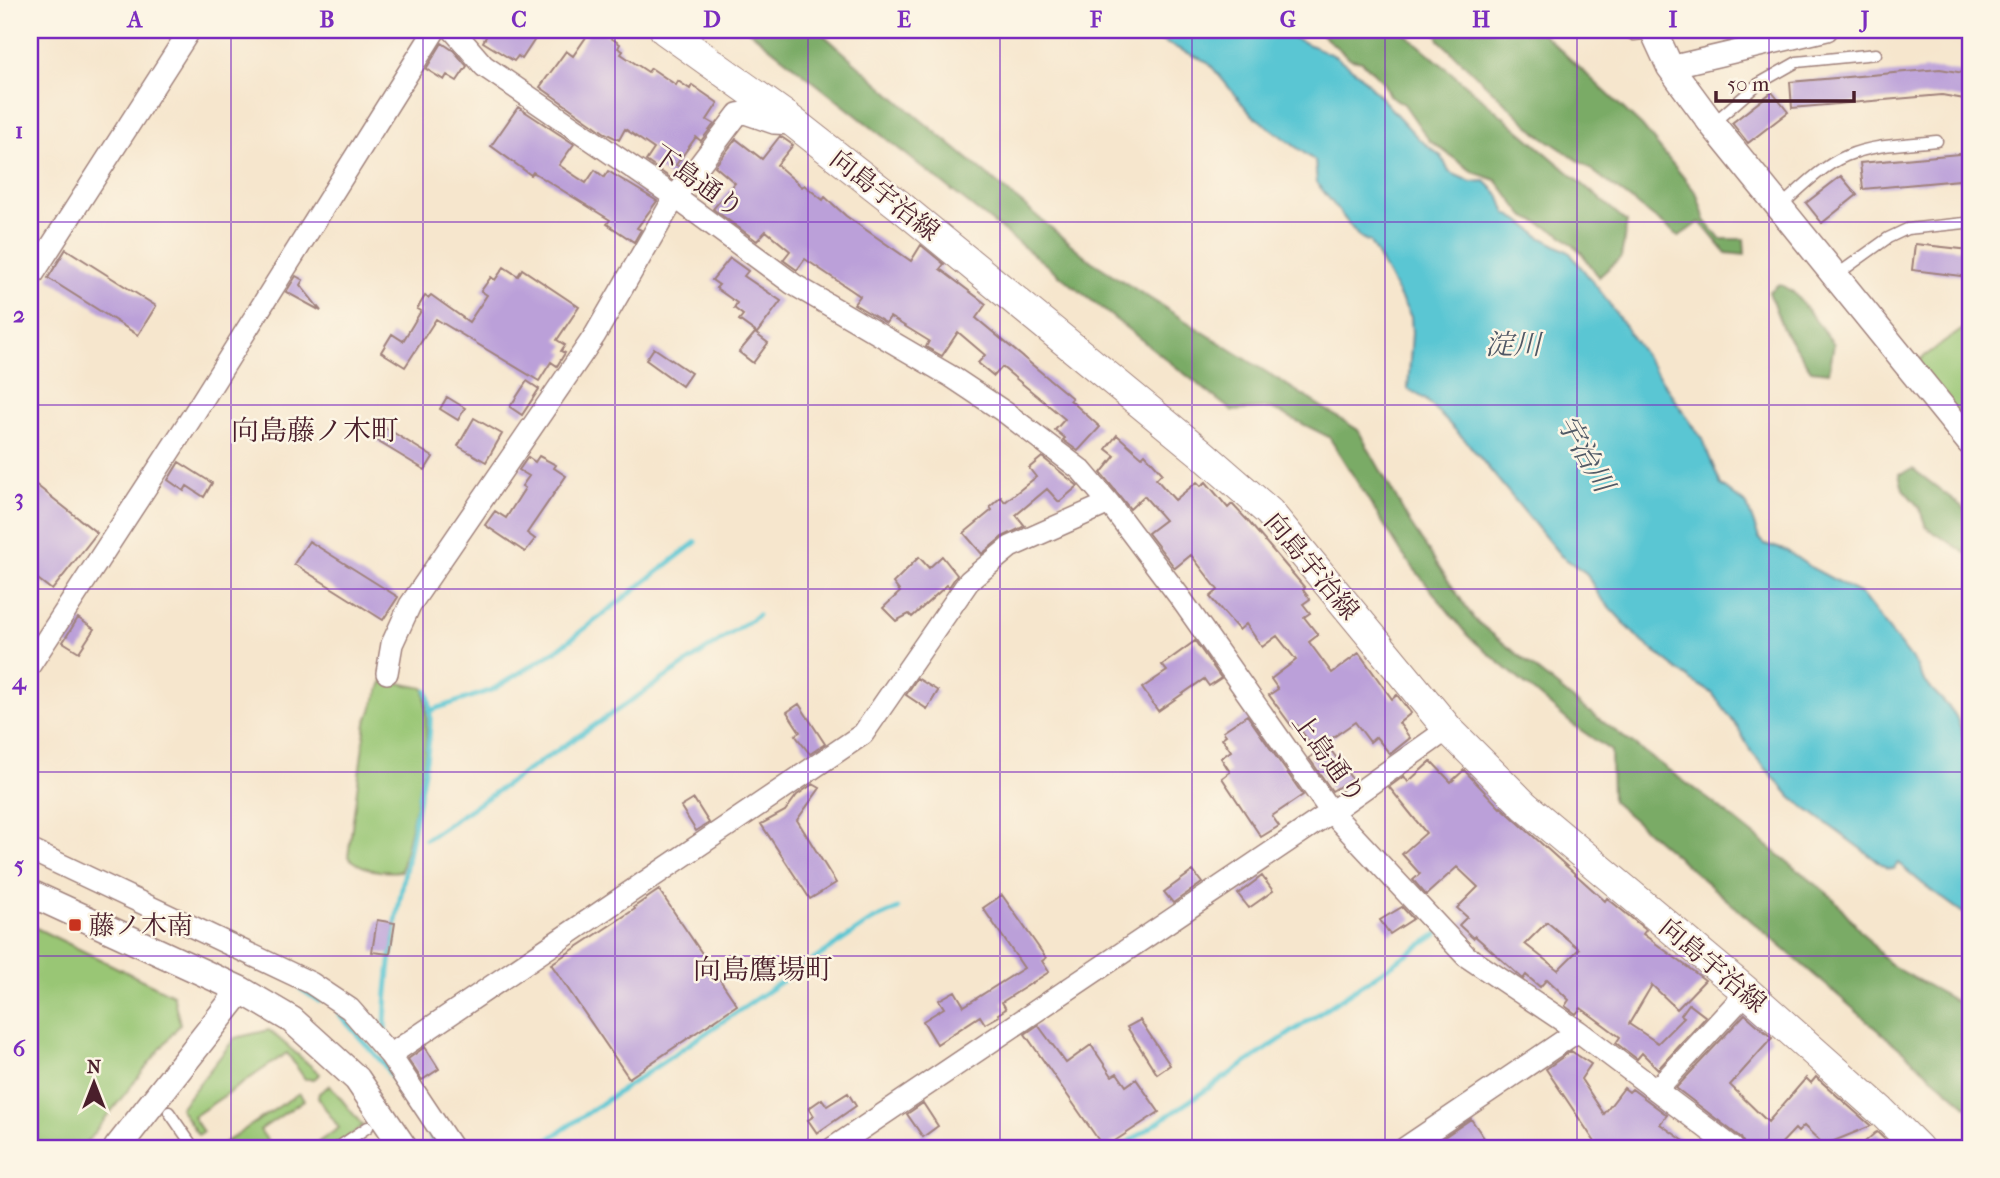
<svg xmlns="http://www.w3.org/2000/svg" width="2000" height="1178" font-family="'IM FELL French Canon','Noto Serif JP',serif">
	<rect width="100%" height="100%" fill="#fcf5e5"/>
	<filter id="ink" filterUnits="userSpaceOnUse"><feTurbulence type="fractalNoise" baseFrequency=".0143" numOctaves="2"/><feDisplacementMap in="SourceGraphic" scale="14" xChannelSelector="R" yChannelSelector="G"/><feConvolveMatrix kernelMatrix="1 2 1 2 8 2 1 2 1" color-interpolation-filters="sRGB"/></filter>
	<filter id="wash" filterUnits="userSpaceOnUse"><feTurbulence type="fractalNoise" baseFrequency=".00686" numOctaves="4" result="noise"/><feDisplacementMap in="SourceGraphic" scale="28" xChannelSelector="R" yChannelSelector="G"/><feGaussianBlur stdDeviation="1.57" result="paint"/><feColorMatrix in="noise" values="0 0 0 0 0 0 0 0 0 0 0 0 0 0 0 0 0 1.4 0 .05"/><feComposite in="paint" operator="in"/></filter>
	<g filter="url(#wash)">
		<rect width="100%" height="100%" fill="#f6e6cd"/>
		<path fill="#99c674" stroke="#727250" stroke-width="2" d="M1970,324V429L1915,363Z
			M383,680L424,688C434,749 413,812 401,871C380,873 365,871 348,857L366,723Z
			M30,925L173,995L180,1024L82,1148H30Z
			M269,1030L320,1074L314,1079H305L287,1053L193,1117L203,1132L198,1135L180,1108L235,1038Z
			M330,1085L363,1126L332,1148H313L312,1146L339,1128L318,1098L319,1093Z
			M299,1093L304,1100L260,1130L273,1148H217Z"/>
		<path fill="#7aab66" stroke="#626548" stroke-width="2" d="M748,30H818L915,115L1091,261L1358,430L1410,523L1474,619L1576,702L1712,802L1832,897L1889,964L1970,1009V1109L1612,801L1611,751L1572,724L1468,636L1403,555L1329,437L1271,408L1232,411Z
			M1316,30H1401L1627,222L1621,257L1599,277L1581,252L1559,233L1524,216L1496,180L1473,172L1429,140L1404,104L1389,95L1383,82L1362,61L1351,59Z
			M1436,30H1539L1642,126L1697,194L1705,220L1720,239H1744L1745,255L1726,253L1700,222L1679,236L1585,165L1537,133L1439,40Z
			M1779,284L1793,292L1834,344L1829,372L1811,370L1783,329L1769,292Z
			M1913,469L1960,505L1970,515V556L1926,527L1919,507L1903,489L1899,474Z"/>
		<path fill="#5ac6d3" stroke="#52727f" stroke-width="2" d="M1149,30H1282L1285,34L1335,56L1359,74L1419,139L1442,157L1449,172L1471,182L1485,181L1499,195L1506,213L1525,224L1540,237L1569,252L1604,296L1702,439L1721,485L1747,505L1759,538L1765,544L1787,551L1810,567L1861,594L1917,666C1923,686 1943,697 1955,715C1962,726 1960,736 1970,744V918L1923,884L1898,863L1894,869L1887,868L1792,798L1752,753L1738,728L1712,693L1692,681L1639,639L1599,596L1586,573L1561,556L1467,442L1425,399L1408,389L1412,333L1411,317L1370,242L1359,237L1317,183L1315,161L1251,114L1208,62L1161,41Z"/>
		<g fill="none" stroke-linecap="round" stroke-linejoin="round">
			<path stroke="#5ac6d3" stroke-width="5" d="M429,711L492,690L557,650L696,542
				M426,839L758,615
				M301,989L319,1001
				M339,1014L383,1063L438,1148
				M385,1037C385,964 402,890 415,818C421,785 437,722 427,691
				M536,1148L871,921L898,909
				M1120,1148L1437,934
				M1694,1148L1704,1141"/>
		</g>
		<g id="blocks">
			<path fill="#bba0d9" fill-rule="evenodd" d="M490,30H541L522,59L518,56L514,61L483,42Z
				M591,30H599L620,44L618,48L623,51L621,54L648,72L651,68L676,85L678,81L690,89L692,85L718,103L707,120L714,124L701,141L696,137L676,165L681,168L672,179L646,161L654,149L625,129L619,140L605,133L540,87L566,51L573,56Z
				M442,43L454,51L467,66L457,81L447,75L444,80L426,69Z
				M1940,69L1970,74V100L1942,95L1792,108L1790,82Z
				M1772,92L1788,112L1748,143L1732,123Z
				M518,107L574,144L559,165L586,183L595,170L604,177L608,171L657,201L637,228L641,230L634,242L607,224L610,220L533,172L531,175L491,146Z
				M780,136L793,145L777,165L802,187L804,185L823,200L825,197L846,216L911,261L921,245L944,264L940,269L986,304L976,318L1072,398L1070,400L1100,427L1078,451L1063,440L1065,438L1055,430L1065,419L1002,367L994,376L978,363L985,355L958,332L942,356L926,347L929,341L890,317L886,323L854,304L860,296L805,259L797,270L783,260L790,251L766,231L757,241L713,209L735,183L715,166L736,139L762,159Z
				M1970,153V179L1863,189L1860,163Z
				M1841,176L1857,195L1822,223L1806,203Z
				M1915,244L1970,250V277L1912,270Z
				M66,249L156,306L138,335L48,278Z
				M730,258L748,271L744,276L781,301L757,333L739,320L743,315L734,308L737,303L716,288L719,285L712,280Z
				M504,267L518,276L522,269L579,307L557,340L565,345L561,351L565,353L557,366L551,362L539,381L436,319L405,367L381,352L392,334L403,341L421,311L417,309L425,296L428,298L431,295L469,322L487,295L481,291L491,277L495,280Z
				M296,276L303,280L300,285L321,311L286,292Z
				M755,333L768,343L753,363L739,352Z
				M654,348L691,373L682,386L646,360Z
				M527,381L539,389L522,415L510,407Z
				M447,397L465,408L458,420L440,409Z
				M474,418L502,434L486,462L458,446Z
				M386,428L433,457L425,470L377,441Z
				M1117,435L1142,457L1145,454L1162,473L1156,479L1175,500L1197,482L1201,486L1206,482L1228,508L1232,504L1247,520L1305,588L1303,590L1310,599L1303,604L1310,613L1304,617L1318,635L1309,642L1332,673L1359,653L1392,699L1397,695L1411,713L1399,723L1410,738L1390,754L1376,737L1370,742L1355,722L1315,750L1297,725L1293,728L1269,695L1278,689L1271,679L1296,660L1277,636L1262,647L1246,624L1239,630L1210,597L1218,590L1191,555L1175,568L1148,533L1165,520L1144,496L1130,509L1101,473L1115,456L1106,449Z
				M539,456L556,465L554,468L566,476L527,533L535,539L525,552L485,525L495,511L506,518L525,488L522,486L529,476L519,470L528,457L535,462Z
				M1042,457L1078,486L1059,502L1047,489L1016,515L1025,526L1002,537L982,554L964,533L992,510L990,507L1001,497L1005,502L1036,477L1029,468Z
				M179,462L212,483L204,497L187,486L184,491L168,480Z
				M30,480L97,533L52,590L30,573Z
				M309,541L398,597L383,620L294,564Z
				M942,556L957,575L949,587L947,585L912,617L909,614L896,621L883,608L900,592L893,583L919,557L929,568Z
				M78,618L94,629L79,652L63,642Z
				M1195,641L1221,678L1209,686L1204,679L1158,711L1142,688L1167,671L1162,665Z
				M917,678L938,691L927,709L906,695Z
				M799,704L825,744L810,754L795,735L800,732L787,712Z
				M1247,715L1303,795L1272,816L1279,826L1261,837L1222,778L1230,772L1221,758L1231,751L1222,738L1226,735L1223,731Z
				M1327,745L1352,779L1332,791L1309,758Z
				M1431,761L1451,782L1464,770L1500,808L1501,807L1605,901L1607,898L1646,930L1643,934L1705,980L1677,1009L1652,985L1629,1024L1658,1043L1684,1017L1681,1015L1689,1004L1706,1017L1658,1069L1642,1053L1637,1059L1616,1043L1620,1037L1581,1008L1576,1014L1565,1006L1569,1000L1547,979L1540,987L1526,975L1523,979L1475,936L1473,938L1459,925L1467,917L1457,908L1478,887L1457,867L1426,895L1413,880L1420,874L1402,854L1426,833L1389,787L1404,776L1408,782ZM1547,922L1579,949L1558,970L1525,944Z
				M813,784L820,788L797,820L836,883L810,899L761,824L785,811L797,795Z
				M694,799L709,823L696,831L681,807Z
				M1193,871L1202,883L1173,903L1164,892Z
				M1262,876L1273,891L1249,908L1238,894Z
				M659,890L737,1005L629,1078L551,964L635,909L634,907Z
				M1002,895L1046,958L1042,961L1049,972L1002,1002L1006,1009L998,1014L999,1016L985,1024L980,1016L937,1044L923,1021L944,1008L939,1000L955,991L964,1006L1024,968L983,908Z
				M1402,907L1413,919L1390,934L1380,920Z
				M377,920L395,923L390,954L372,952Z
				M1745,1014L1772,1038L1730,1085L1768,1122L1806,1078L1811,1083L1816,1077L1871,1126L1824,1145L1804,1126L1798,1132L1795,1129L1777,1148H1746L1741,1138L1676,1088Z
				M1140,1020L1170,1065L1157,1074L1127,1027Z
				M1038,1025L1066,1063L1091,1045L1112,1076L1117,1073L1126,1086L1136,1079L1159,1112L1104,1148L1025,1034Z
				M425,1047L439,1069L422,1080L408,1059Z
				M1571,1051L1591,1064L1581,1079L1604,1114L1624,1088L1629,1092L1632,1089L1667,1115L1660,1124L1694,1148H1599L1546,1069Z
				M848,1093L856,1106L817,1133L808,1120L814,1116L809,1108L822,1099L827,1106Z
				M923,1103L938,1126L923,1137L907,1114Z
				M1471,1119L1491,1148H1428Z
				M1877,1132L1894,1148H1858L1875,1133Z"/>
		</g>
	</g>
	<g filter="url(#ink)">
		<use href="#blocks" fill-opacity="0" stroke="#a0827c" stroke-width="2"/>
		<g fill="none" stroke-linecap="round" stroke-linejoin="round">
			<g stroke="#a0827c" stroke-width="13">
				<path id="service" d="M1623,30L1634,35L1654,33
					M1712,124L1758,84L1797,62L1876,54
					M1781,206C1800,189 1822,166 1846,156C1874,144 1908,144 1937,141
					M1835,276L1888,238L1907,229L1965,223
					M169,1112L194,1148
					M337,1148L368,1127"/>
			</g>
			<g stroke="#a0827c" stroke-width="24">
				<path id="minor" d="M453,30L484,66L675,197L793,284L952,377L1006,413L1081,470L1109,503L1179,596L1331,812L1466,956L1578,1031L1733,1148
					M1670,67L1827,30
					M30,279L190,30
					M30,665L190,420L435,30
					M387,673L392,644L410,605L595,335L675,197L738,114L745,113L774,123L793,124
					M30,850L311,983L350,1009L390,1055L452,1148
					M390,1055L863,734L969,581L1010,547L1109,503
					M1656,1090L1747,992
					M833,1148L1331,812L1448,729
					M1405,1148L1578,1031"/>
			</g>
			<g stroke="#a0827c" stroke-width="29">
				<path id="tertiary" d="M1653,30L1670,67L1712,124L1970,442
					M30,893L241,990L292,1020L357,1079L404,1148
					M117,1148L241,990"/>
			</g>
			<g stroke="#a0827c" stroke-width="32">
				<path id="secondary" d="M665,30L788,118L899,205L1200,452L1269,512L1448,729L1525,806L1747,992L1881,1111L1918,1148"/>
			</g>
			<use href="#service" stroke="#fff" stroke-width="10"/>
			<use href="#minor" stroke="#fff" stroke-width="21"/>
			<use href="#tertiary" stroke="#fff" stroke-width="26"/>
			<use href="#secondary" stroke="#fff" stroke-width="30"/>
		</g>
	</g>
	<path fill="none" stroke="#7b2cbf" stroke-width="2" stroke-opacity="0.55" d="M231,30V1148M423,30V1148M615,30V1148M808,30V1148M1000,30V1148M1192,30V1148M1385,30V1148M1577,30V1148M1769,30V1148M30,222H1970M30,405H1970M30,589H1970M30,772H1970M30,956H1970"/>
	<rect fill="#c8321e" stroke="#fcf5e5" stroke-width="2.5" x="68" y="918" width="14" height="14" rx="3.5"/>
	<g text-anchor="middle" stroke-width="5" stroke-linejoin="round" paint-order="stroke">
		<g font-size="26" fill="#4a1f2b" stroke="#fcf5e5">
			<text transform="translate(698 181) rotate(35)" y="9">下島通り</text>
			<text transform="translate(885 195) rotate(38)" y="9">向島宇治線</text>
			<text transform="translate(1312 566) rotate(50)" y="9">向島宇治線</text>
			<text transform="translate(1329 758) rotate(54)" y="9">上島通り</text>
			<text transform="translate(1713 965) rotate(40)" y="9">向島宇治線</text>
		</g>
		<g font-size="26" fill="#4a1f2b" stroke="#fcf5e5" text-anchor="start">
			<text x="89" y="934">藤ノ木南</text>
		</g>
		<g font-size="28" font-style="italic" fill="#505966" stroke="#fcf5e5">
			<text x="1513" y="354">淀川</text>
			<text transform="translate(1586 453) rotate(60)" y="10">宇治川</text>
		</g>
		<g font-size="28" fill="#4a1f2b" stroke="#fcf5e5">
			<text x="315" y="440">向島藤ノ木町</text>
			<text x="763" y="979">向島鷹場町</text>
		</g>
	</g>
	<rect width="2000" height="1178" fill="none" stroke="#fcf5e5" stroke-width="77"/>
	<g transform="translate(94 1083)" stroke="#fcf5e5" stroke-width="5" paint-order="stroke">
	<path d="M0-5L12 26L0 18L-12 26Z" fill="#4a1f2b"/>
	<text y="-10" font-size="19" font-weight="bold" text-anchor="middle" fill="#4a1f2b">N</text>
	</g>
	<path d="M1716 91v10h138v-10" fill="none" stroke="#4a1f2b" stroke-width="3.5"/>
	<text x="1727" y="91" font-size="21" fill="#4a1f2b" stroke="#fcf5e5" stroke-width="5" paint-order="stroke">50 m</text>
	<rect x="38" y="38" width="1924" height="1102" fill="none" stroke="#7b2cbf" stroke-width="2.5"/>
	<g font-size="23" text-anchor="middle" font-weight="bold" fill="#7b2cbf">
		<text x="135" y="27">A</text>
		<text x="327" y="27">B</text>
		<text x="519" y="27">C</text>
		<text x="712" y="27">D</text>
		<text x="904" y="27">E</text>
		<text x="1096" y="27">F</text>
		<text x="1288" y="27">G</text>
		<text x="1481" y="27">H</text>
		<text x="1673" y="27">I</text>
		<text x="1865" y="27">J</text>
		<text x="19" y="138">1</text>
		<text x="19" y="322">2</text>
		<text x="19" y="505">3</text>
		<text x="19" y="689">4</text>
		<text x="19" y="872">5</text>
		<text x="19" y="1056">6</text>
	</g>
</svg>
